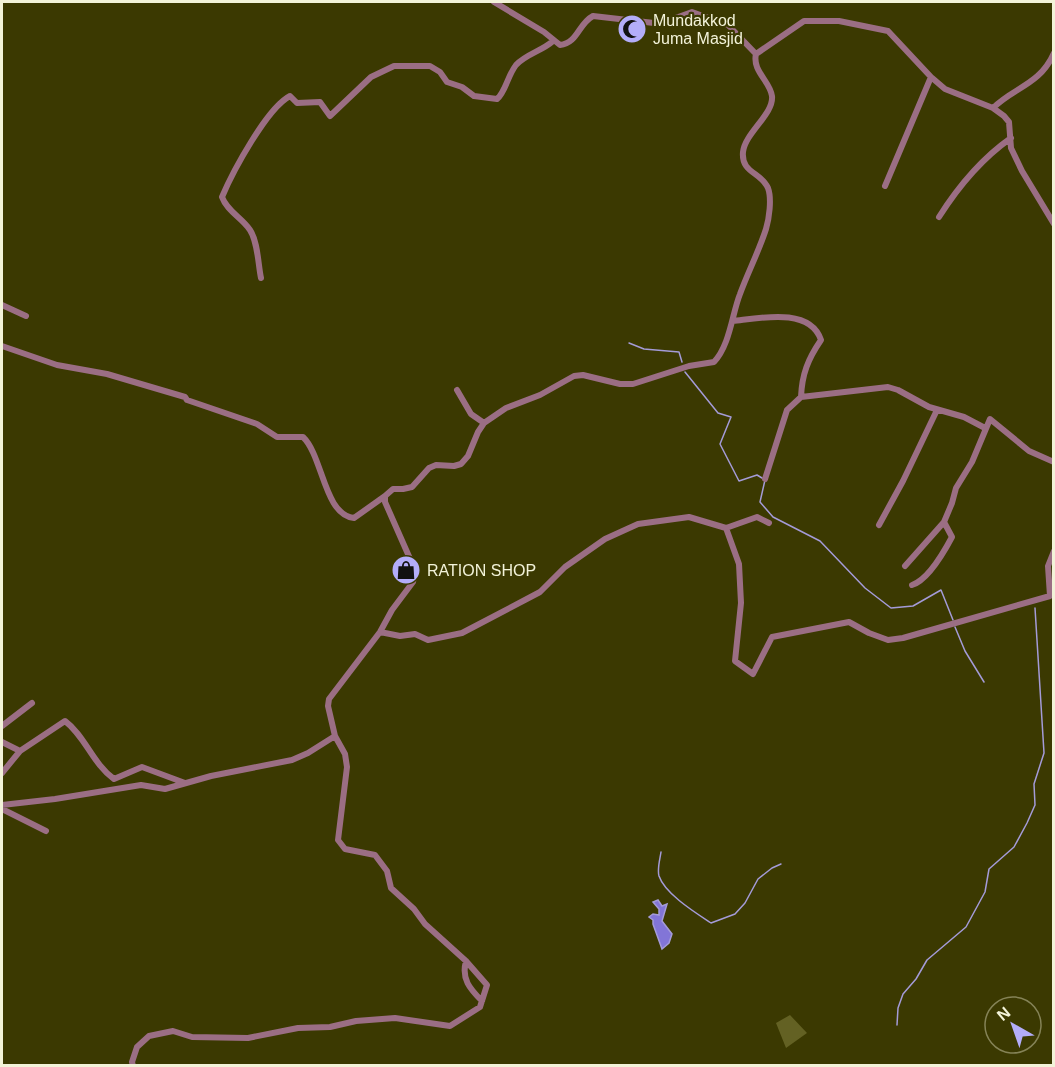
<svg xmlns="http://www.w3.org/2000/svg" width="1055" height="1067" font-family="Helvetica,sans-serif">
	<rect width="100%" height="100%" fill="#3b3901"/>
	<path fill="#636123" d="M790,1015L807,1033L786,1048L776,1023Z"/>
	<path fill="#8275d7" stroke="#a49bd8" stroke-width="1.5" d="M658,900L662,906L667,904L662,921L672,934L669,943L662,949L653,924V920L649,917L653,914L659,915V909L653,902Z"/>
	<g fill="none" stroke-linecap="round" stroke-linejoin="round">
		<path stroke="#a49bd8" stroke-width="1.5" d="M629,343L644,349L679,352L682,362
			M685,372L718,413L731,417L720,444L739,481L757,475L762,478
			M765,480L760,502L773,517L820,541L865,588L891,608L913,606L941,590L953,620
			M955,627L965,651L984,682
			M661,852C660,859 657,869 659,876C665,894 696,913 711,923L735,914L745,903L758,879L772,868L781,864
			M897,1025L898,1008L903,994L916,979L927,960L966,927L985,892L989,869L1014,847L1027,823L1035,805L1034,784L1044,753L1035,608"/>
		<path stroke="#9b6e84" stroke-width="6" d="M494,2L544,32L560,45C578,43 578,24 593,16L654,23L670,20L692,12L728,25L756,54L804,21H839L888,31L931,77L945,89L993,108L1004,116L1009,122L1011,148L1022,171L1054,224
			M993,108C1014,87 1040,85 1054,53
			M885,186L931,77
			M939,217C958,187 981,159 1011,138
			M261,278C258,264 258,242 250,230C242,218 227,211 222,197C233,171 267,108 290,96L297,103L320,102L330,116L371,77L394,66H430L440,72L447,82L462,87L474,96L497,99C505,93 508,75 516,65C526,54 542,51 553,41
			M2,305L26,316
			M733,321C760,318 810,307 821,340C808,359 802,374 801,397
			M2,346L57,365L107,374L185,397L187,400L257,424L277,437H303C323,456 324,515 354,518L385,496
			M457,390L471,414L484,423
			M765,479L787,410L801,397L888,387L898,390L929,407L964,417L985,428
			M879,525L903,481L937,410
			M726,528L757,517L769,523
			M905,566L944,522
			M912,585C928,580 944,552 952,537L944,522L952,503L956,488L972,462L990,419L1029,451L1054,462
			M380,632L400,636L415,634L428,640L462,633L540,592L565,567L605,539L638,524L689,517L726,528L739,564L741,603L735,661L753,674L772,637L849,622L869,633L888,640L903,638L1050,596L1048,566L1054,551
			M2,726L32,703
			M2,742L20,751
			M2,773L20,751L65,721C85,736 93,764 114,779L142,767L185,783
			M2,805L55,799L141,785L165,789L211,776L292,760L308,753L335,736L328,706L329,699L380,632L392,610L413,582L415,570L385,502V496L393,489H403L412,487L429,468L436,465L454,466L461,464L468,456L478,432L484,423L506,408L540,395L574,376L583,375L620,384H633L689,366L714,362C730,345 732,314 740,294C748,272 759,251 766,229C769,219 772,199 768,188C761,172 741,173 743,152C745,133 774,114 772,96C770,81 752,71 756,54
			M2,809L46,831
			M466,961C461,979 470,989 482,1001
			M133,1066L132,1062L137,1047L149,1036L173,1031L192,1037L248,1038L298,1028L330,1027L356,1021L395,1018L450,1026L480,1007L487,985L466,961L425,924L414,909L391,888L387,871L375,855L345,849L338,840L347,767L345,754L335,736"/>
	</g>
	<defs>
		<g id="mosque-disc" transform="scale(1.5)"><circle r="9.5" fill="#b3adf9" stroke="#3b3901"/><path d="M3.5-4.9A6 6 0 1 0 3.5 4.9A5 5 0 1 1 3.5-4.9Z" fill="#111"/></g>
		<g id="shop-disc" transform="scale(1.5)"><circle r="9.5" fill="#b3adf9" stroke="#3b3901"/><path d="M-5-2.5h2.3a2.7 3.5 0 0 1 5.4 0H5L5.5 6h-11ZM-1.5-2.5h3a1.5 2.3 0 0 0-3 0Z" fill="#111"/></g>
	</defs>
	<g fill-rule="evenodd">
		<use href="#mosque-disc" x="632" y="29"/>
		<use href="#shop-disc" x="406" y="570"/>
	</g>
	<g text-anchor="middle" stroke-width="4.5" stroke-linejoin="round" paint-order="stroke">
		<g font-size="16" fill="#f3f3d9" stroke="#3b3901" text-anchor="start">
			<text x="653" y="26">Mundakkod<tspan x="653" dy="18">Juma Masjid</tspan></text>
			<text x="427" y="576">RATION SHOP</text>
		</g>
	</g>
	<rect width="1055" height="1067" fill="none" stroke="#f3f3d9" stroke-width="6"/>
	<g transform="translate(1013 1025) rotate(320)"><circle r="28" fill="#3b3901" stroke="#858357" stroke-width="1.5"/>
	<path d="M0-4.5L10 22L0 15L-10 22Z" fill="#b3adf9"/>
	<text y="-9" font-size="16" font-weight="bold" text-anchor="middle" fill="#f3f3d9">N</text>
	</g>
</svg>
